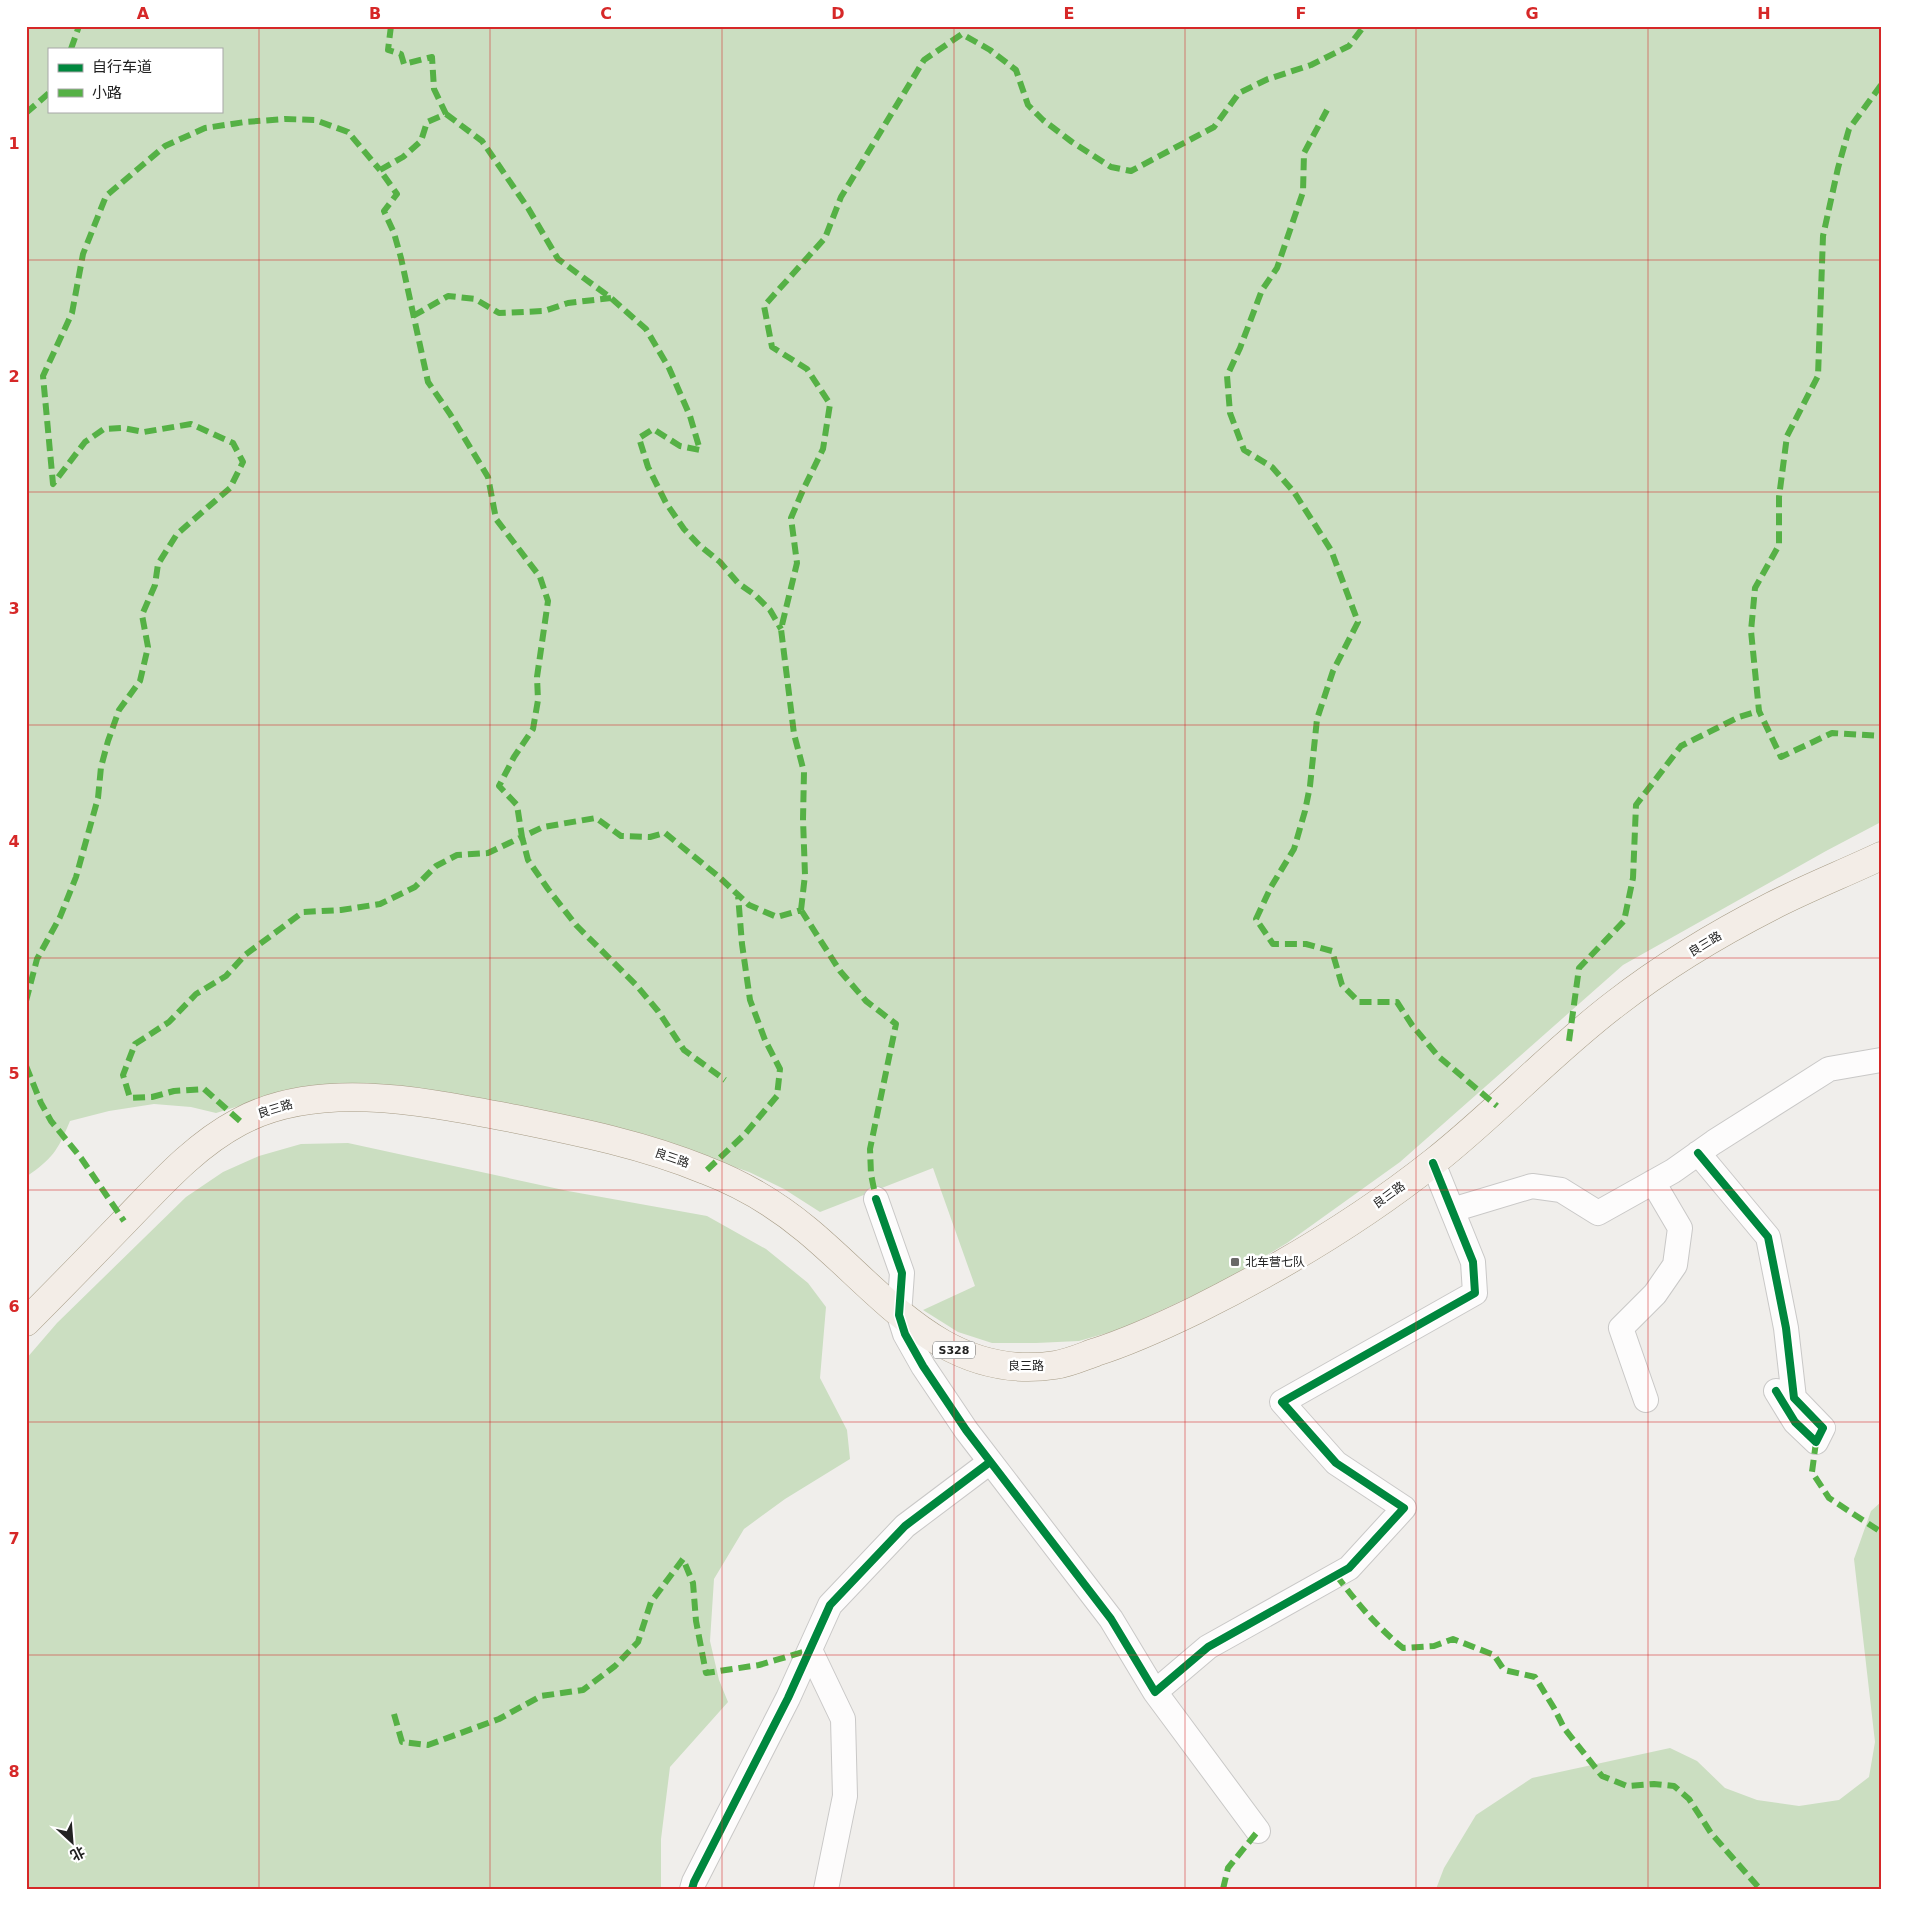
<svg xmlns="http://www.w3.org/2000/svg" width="1907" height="1915" font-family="'DejaVu Sans','Noto Sans SC',sans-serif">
	<rect width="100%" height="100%" fill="#f0eeeb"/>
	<path fill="#cbdec1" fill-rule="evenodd" d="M26,26H1881V822L1826,851L1623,965L1400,1162L1287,1243L1220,1283L1121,1329L1079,1341L1036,1343H992L958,1332L923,1310L975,1286L933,1168L820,1212L784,1189L749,1172L706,1157L285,1092L216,1113L191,1107L154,1104L109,1111L70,1121C57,1152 53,1158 26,1177ZM49,49H221V111H49Z
		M348,1143L568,1191L707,1216L766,1249L808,1283L826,1307L820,1378L847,1430L850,1459L785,1499L744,1529L714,1579L710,1641L719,1680L728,1702L670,1767L661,1839V1889H26V1359L57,1323L186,1197L223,1172L259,1156L301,1144Z
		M1881,1502V1889H1436L1444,1868L1476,1815L1532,1778L1670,1748L1697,1761L1725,1788L1757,1800L1799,1806L1839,1800L1869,1777L1875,1742L1854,1559L1871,1511Z"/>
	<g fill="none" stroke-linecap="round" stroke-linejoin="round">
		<g stroke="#c9c8c7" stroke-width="26">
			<path id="street" d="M1698,1153L1768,1237L1786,1328L1794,1398L1823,1428L1816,1442L1795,1422L1776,1391
				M876,1199L902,1273L899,1315L905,1334L923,1366L966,1430L1111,1619L1155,1692L1208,1647L1349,1568L1404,1508L1336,1463L1282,1402L1475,1293L1473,1262L1433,1163
				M1452,1210L1532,1186L1561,1190L1598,1213L1673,1171L1714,1142L1829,1069L1881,1060
				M1646,1400L1621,1328L1655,1294L1675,1265L1680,1228L1653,1182
				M810,1650L843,1719L845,1796L826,1889
				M1155,1692L1258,1831
				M692,1889L694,1882L788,1698L830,1605L905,1526L990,1462"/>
		</g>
		<g stroke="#a79c86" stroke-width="29">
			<path id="primary" d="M26,1322C59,1289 92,1255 125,1221C160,1185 194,1146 239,1122C320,1078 431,1103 516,1119C580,1132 644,1145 705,1170C742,1184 777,1205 807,1230C883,1293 944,1382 1055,1365C1069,1363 1082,1357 1096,1352C1131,1341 1163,1326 1196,1310C1280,1268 1361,1220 1435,1161C1498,1111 1552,1052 1615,1004C1664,966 1717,934 1772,906C1807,888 1845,873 1881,856"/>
		</g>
		<use href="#street" stroke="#fdfcfc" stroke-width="24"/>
		<use href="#primary" stroke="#f3ede7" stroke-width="28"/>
		<path stroke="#55b145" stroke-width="6" stroke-dasharray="12 6" stroke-linecap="butt" d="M391,26L388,50L401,54L404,64L432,57L434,89L446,114L427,122L421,141L403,157L380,170L397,194L384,211L394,233L401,258L428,382L450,414L488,477L496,519L540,577L548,601L537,677L538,700L533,729L514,757L499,786L517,805L522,837L543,827L596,818L621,836L650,837L665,833L718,876L749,905L777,917L801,910
			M71,49L79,26
			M1881,85L1849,129L1838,168L1823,236L1818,376L1787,436L1779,497V545L1755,588L1751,631L1759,711L1781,757L1832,733L1881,736
			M1327,110L1304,153L1303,192L1277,268L1262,290L1240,348L1227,376L1230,413L1244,450L1272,467L1294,492L1331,550L1358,622L1333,671L1317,719L1310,786L1305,811L1294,849L1271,887L1256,919L1273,944H1306L1332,951L1342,985L1359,1002H1397L1412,1025L1438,1056L1497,1106
			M26,113L49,93
			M446,114L482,141L528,208L558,259L611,298L646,329L669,368L690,416L700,450L680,446L653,429L639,438L648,467L666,503L684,529L699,545L720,562L738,583L755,595L770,610L781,629
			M413,316L448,296L475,299L499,313L544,311L568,303L611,298
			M801,910L805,875L803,819L804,772L794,734L781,629L797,563L791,518L803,490L823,449L830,404L807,369L772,347L764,306L825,238L841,197L924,60L962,34L990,50L1016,70L1028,105L1043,120L1072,142L1111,167L1131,171L1214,127L1239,93L1268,79L1311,65L1349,46L1364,26
			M801,910L840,971L866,1001L896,1024L870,1149L871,1174L876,1199
			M26,1001L37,959L60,917L76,877L98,798L101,767L108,741L119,710L140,681L148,647L142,615L155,585L158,564L177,534L230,488L243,462L233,443L191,424L144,432L123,428L104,429L85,442L53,484L43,376L72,313L83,254L106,196L165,146L205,128L245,122L285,119L315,120L348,132L380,170
			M1569,1041L1579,968L1624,921L1633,878L1636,805L1681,746L1739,717L1759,711
			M26,1066L41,1103L51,1121L81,1158L124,1221
			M240,1121L204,1089L174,1091L152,1097L130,1098L123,1075L135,1044L169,1022L196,994L226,976L245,955L303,912L341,910L380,904L415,887L436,866L457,855L488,853L522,837L528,860L548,889L576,925L637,986L658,1011L684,1050L725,1080
			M707,1170L745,1134L777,1096L780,1069L765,1040L750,1000L742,944L738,895
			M1816,1442L1812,1472L1829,1498L1881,1532
			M1336,1575C1358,1604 1375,1625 1403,1648L1434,1646L1453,1639L1494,1655L1504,1670L1535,1677L1554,1708L1564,1728L1602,1776L1627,1786L1654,1784L1674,1786L1689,1799L1711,1833L1760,1889
			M394,1714L402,1742L428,1745L499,1719L541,1696L583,1690L615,1666L638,1642L651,1602L683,1559L693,1583L696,1621L706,1673L759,1665L810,1650
			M1223,1889L1228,1868L1258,1831"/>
		<g stroke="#fff" stroke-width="11">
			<path id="cycleway" d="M1698,1153L1768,1237L1786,1328L1794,1398L1823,1428L1816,1442L1795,1422L1776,1391
				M876,1199L902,1273L899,1315L905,1334L923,1366L966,1430L1111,1619L1155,1692L1208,1647L1349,1568L1404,1508L1336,1463L1282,1402L1475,1293L1473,1262L1433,1163
				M692,1889L694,1882L788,1698L830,1605L905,1526L990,1462"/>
		</g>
		<use href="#cycleway" stroke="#00873e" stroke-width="8"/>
	</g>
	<path fill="none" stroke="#d62828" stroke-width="1" stroke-opacity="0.55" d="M259,26V1889M490,26V1889M722,26V1889M954,26V1889M1185,26V1889M1416,26V1889M1648,26V1889M26,260H1881M26,492H1881M26,725H1881M26,958H1881M26,1190H1881M26,1422H1881M26,1655H1881"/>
	<rect fill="#6a6968" stroke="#fff" stroke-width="2" x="1230" y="1257" width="10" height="10" rx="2.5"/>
	<g text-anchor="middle" stroke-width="5" stroke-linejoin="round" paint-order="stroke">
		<rect fill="#fff" stroke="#646464" stroke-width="1" x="933" y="1341.5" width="42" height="17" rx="4"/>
		<g font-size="11" font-weight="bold" fill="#222">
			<text x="954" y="1354">S328</text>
		</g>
		<g font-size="12" fill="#222" stroke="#fff">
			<text transform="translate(1705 944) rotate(-31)" y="4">良三路</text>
			<text transform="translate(275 1109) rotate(-17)" y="4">良三路</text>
			<text transform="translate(672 1158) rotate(19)" y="4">良三路</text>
			<text transform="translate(1389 1195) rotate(-36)" y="4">良三路</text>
			<text x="1026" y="1370">良三路</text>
		</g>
		<g font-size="12" fill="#222" stroke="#fff" text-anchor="start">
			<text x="1245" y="1266">北车营七队</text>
		</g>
	</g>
	<rect width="1907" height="1915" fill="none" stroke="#ffffff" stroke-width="55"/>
	<rect x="48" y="48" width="175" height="65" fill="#ffffff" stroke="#a7a7a7"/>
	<rect x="58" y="64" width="25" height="8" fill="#00873e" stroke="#a7a7a7"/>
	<text x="92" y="72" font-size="15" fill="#222222">自行车道</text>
	<rect x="58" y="89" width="25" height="8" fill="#55b145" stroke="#a7a7a7"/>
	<text x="92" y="98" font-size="15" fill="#222222">小路</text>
	<g transform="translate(72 1842) rotate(154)" stroke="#ffffff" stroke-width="4" paint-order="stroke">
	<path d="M0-4L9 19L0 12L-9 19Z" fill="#222222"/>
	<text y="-8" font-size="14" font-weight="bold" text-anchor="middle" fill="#222222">北</text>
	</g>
	<rect x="28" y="28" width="1852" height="1860" fill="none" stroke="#d62828" stroke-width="2"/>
	<g font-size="16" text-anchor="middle" font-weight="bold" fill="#d62828">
		<text x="143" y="19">A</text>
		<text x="375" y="19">B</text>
		<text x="606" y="19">C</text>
		<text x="838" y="19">D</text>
		<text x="1069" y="19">E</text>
		<text x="1301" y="19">F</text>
		<text x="1532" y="19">G</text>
		<text x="1764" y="19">H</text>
		<text x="14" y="149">1</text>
		<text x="14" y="382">2</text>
		<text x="14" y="614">3</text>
		<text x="14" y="847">4</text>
		<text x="14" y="1079">5</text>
		<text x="14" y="1312">6</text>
		<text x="14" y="1544">7</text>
		<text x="14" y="1777">8</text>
	</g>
</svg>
